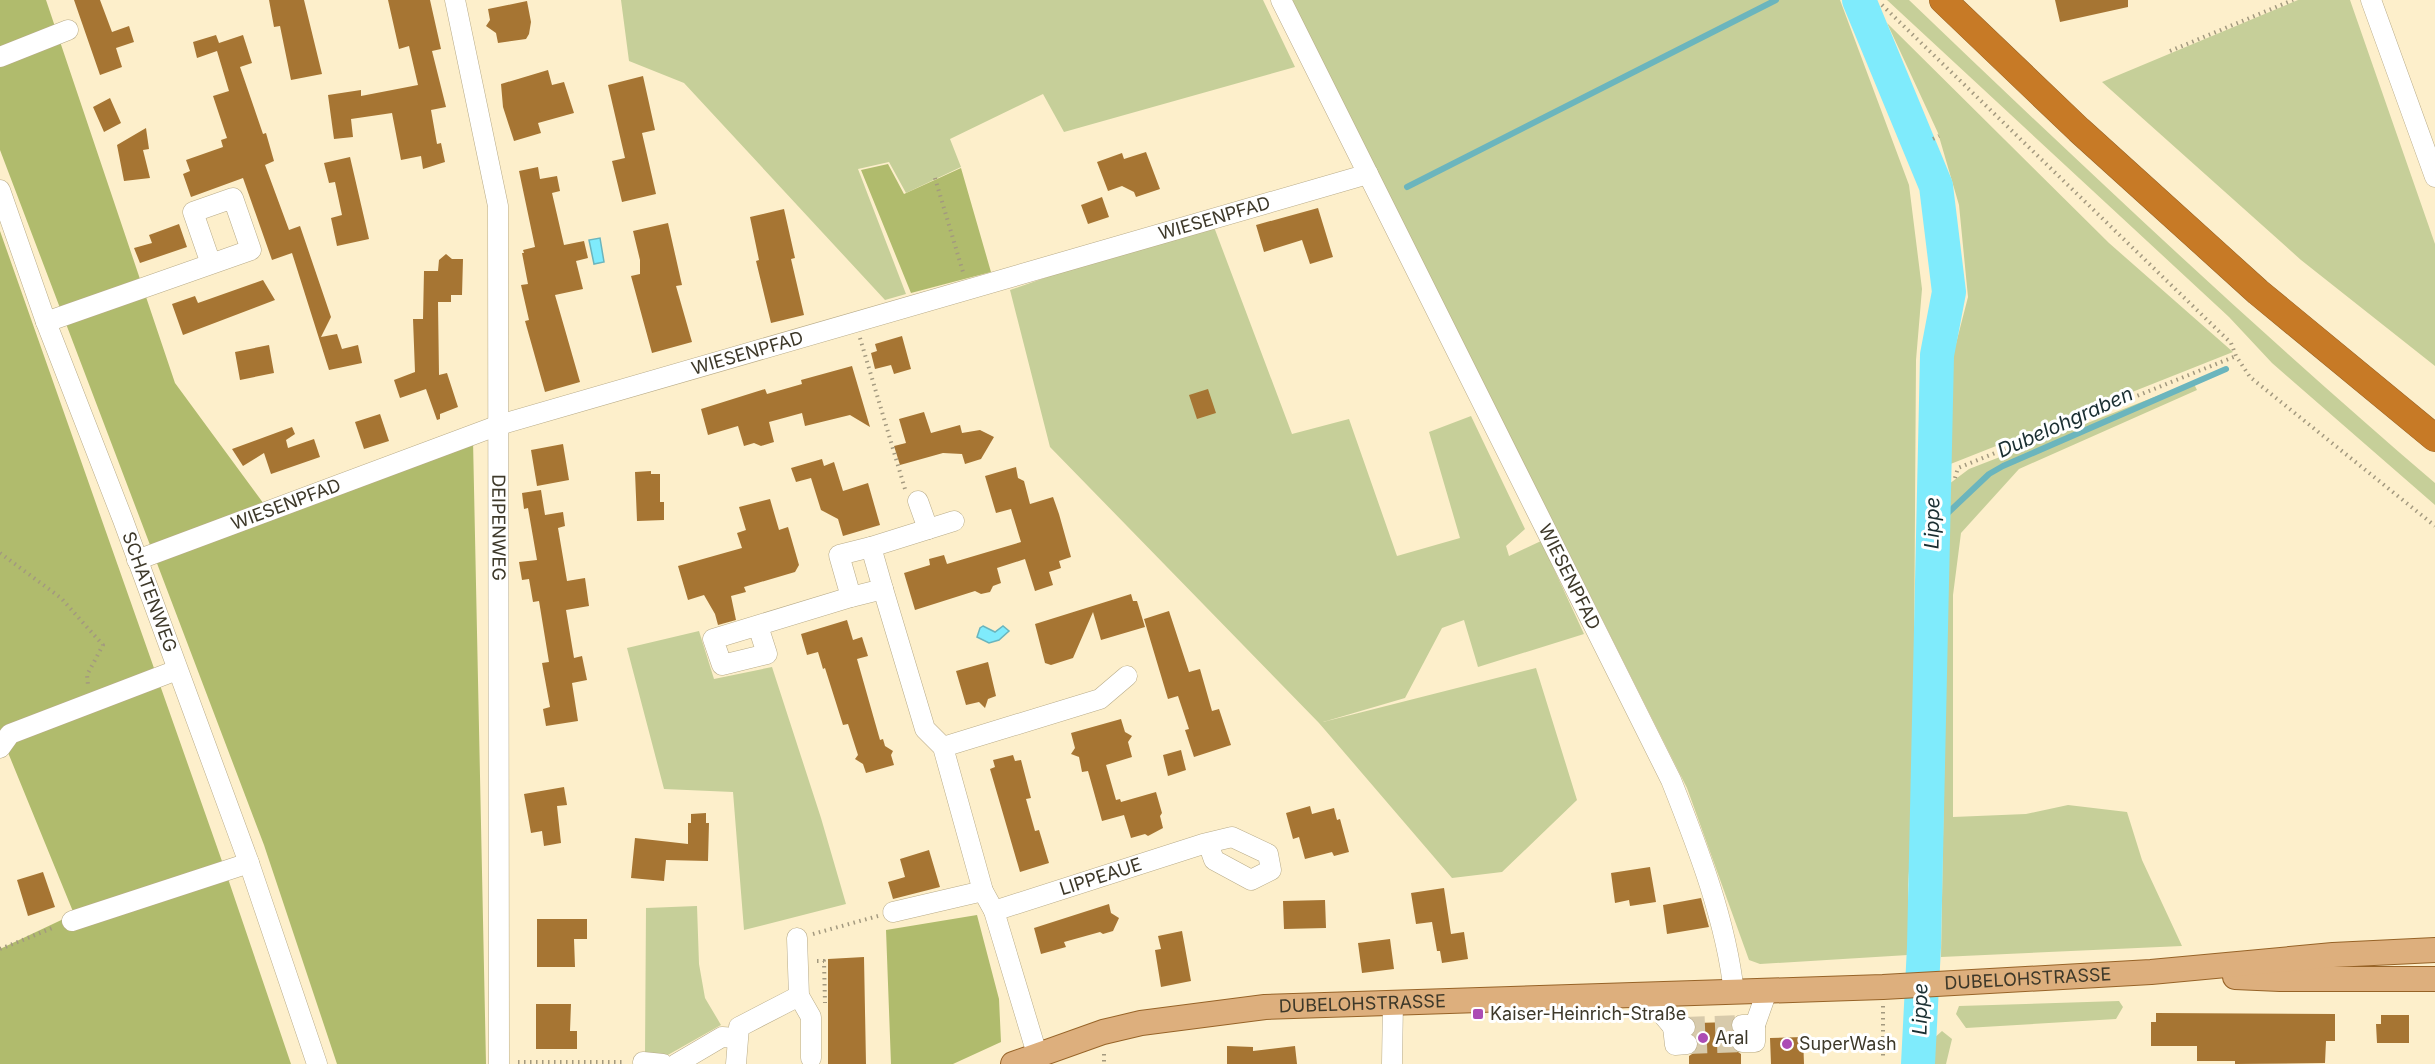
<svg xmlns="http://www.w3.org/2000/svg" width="2435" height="1064" font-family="Inter,sans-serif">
	<rect width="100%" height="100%" fill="#fdefcb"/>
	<path fill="#c6cf99" d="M621,0H1263L1295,67L1064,132L1043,94L950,139L961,167L906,193L889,162L858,169L906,294L885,300L684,83L629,61Z
		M1291,0H1840L1909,185L1922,289L1916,360L1913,815L1908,885V955L1760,964L1749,960L1687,788Z
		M1887,0H1909C2081,165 2254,328 2435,483V505L2272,363L2229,317Z
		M2298,0H2350L2435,244V366L2301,260L2102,82Z
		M1887,23L2109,243L2233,352L1948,465L1950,367L1968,297L1959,205L1938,133Z
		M1214,227L1292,434L1349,419L1397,556L1460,538L1429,432L1471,416L1525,529L1506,546L1509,556L1541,541L1584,634L1478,667L1464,620L1442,628L1405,698L1323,722L1536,668L1577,800L1502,872L1452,878L1319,723L1050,447L1010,290L1076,267Z
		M2193,382L2197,390L2019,469L1961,533L1953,595V817L2026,814L2068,805L2127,812L2142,860L2182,946L1941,957L1949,484L1969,469Z
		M699,631L714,679L772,667L821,818L846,904L744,930L733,792L664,789L627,648Z
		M697,906L699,964L705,998L721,1025L666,1056H645L646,908Z
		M2119,1001L2123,1007L2116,1019L1966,1028L1956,1014L1959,1006Z
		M1942,1031L1952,1039L1946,1064H1930L1933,1039Z"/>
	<path fill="#b0bb6d" d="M0,0H46L175,383L272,515L473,440L486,1064H337L264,845L0,150Z
		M888,164L904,194L961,168L991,272L911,293L861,170Z
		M0,231L223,864L291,1064H0V949L74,914L0,733Z
		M977,915L999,999L1001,1042L953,1064H891L886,930Z"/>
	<path fill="#7febfc" stroke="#6bb5bd" stroke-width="1.5" d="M600,238L604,262L594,264L589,240Z
		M983,626L995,632L1003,626L1009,631L999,640L989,643L977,637L980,628Z"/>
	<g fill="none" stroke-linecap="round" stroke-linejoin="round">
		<path stroke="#6bb5bd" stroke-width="6" d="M1407,187L1776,0
			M1932,528L1989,474L2003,466L2226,369"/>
		<path stroke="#7febfc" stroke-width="34" d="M1859,0L1936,186L1949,292L1937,355L1924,947L1918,1064"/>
	</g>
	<path fill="#a67533" d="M74,0H100L112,32L129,26L134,42L116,48L122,67L100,75Z
		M269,0H304L322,74L291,80L280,26L274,27Z
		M388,0H430L441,49L432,51L446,107L431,110L437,144L441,143L445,162L423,169L421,156L401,160L392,113L351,119L353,137L334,139L328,95L361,90V96L418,85L409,46L399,49Z
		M2055,0H2128V7L2060,22Z
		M527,1L531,22L529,34L526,39L498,43L496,33L486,26L490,20L488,9Z
		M216,35L219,43L243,35L252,63L240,67L263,134L266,133L274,161L265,165L289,230L300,226L331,317L321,337L337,334L342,349L358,345L362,363L329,370L292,253L272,260L243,178L191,197L183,174L190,171L186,160L223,147L221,140L227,138L213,96L229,91L217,51L197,58L193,42Z
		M548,70L552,85L564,82L574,113L538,123L541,133L514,141L503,107L501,84Z
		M643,76L655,130L642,133L656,194L622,202L612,161L625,158L608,85Z
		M110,98L121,123L104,132L93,107Z
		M146,128L149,149L143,150L150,178L124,181L117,145Z
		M1146,152L1160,189L1136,197L1134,192L1122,186L1108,191L1097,162L1122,153L1124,159Z
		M350,157L369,239L337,246L331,218L342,215L335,182L329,183L324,163Z
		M538,167L540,179L557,176L560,191L552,193L564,245L584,241L588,258L576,261L583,289L555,295L580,382L545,392L525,321L529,320L521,285L528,284L522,253H524L523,250L535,247L519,171Z
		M1102,197L1109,217L1088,224L1081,205Z
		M1318,208L1333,257L1310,264L1302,240L1264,252L1256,225Z
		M784,209L795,258L791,259L804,315L771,323L756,261L759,260L750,217Z
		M668,223L682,285L676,286L692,342L652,353L631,276L640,274V260L633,231Z
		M179,224L187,247L140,263L134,248L152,243L149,235Z
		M446,254L452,259H463L462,295H451V302H438L439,375L447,373L458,407L440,414V419L437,420L426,389L400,398L394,380L415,372L413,319H423L424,271H438L439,260Z
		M263,280L275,300L183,335L172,304L195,296L198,303Z
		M902,336L911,369L894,374L891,365L875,369L871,353L877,351L875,344Z
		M269,345L274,373L240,380L235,352Z
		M852,366L870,427L850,415L805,426L802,413L769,422L774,442L761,446L754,443L744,446L738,426L708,435L701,409L765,389L767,394L802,384L801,380Z
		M1208,389L1216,413L1197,419L1189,395Z
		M924,412L931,433L960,425L962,433L980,430L994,437L981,459L965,464L962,454L943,453L900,465L894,446L906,443L899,419Z
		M380,414L389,441L364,449L355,422Z
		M292,427L295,434L286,440L288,448L314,439L320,457L271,474L264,453L243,466L232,449Z
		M563,444L569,480L537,486L531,450Z
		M822,459L824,466L834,462L843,491L868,483L880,525L843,536L838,519L821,510L811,478L796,482L791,468Z
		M1016,467L1018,478L1024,481L1030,504L1053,497L1059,514L1071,557L1059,561L1061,568L1049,572L1053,585L1035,591L1025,559L997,568L1001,583L993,586L990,592L981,594L975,591L915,610L904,573L930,565L929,559L944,555L947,564L1021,542L1011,509L996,513L985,476Z
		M651,471V474H660V502H664V520L637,521L635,472Z
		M541,490L545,515L563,512L565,526L558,528L567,581L585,578L589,606L566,610L574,658L582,656L587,680L572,683L578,721L546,726L543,709L550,707L542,663L549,662L539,601L533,602L529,579L522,580L519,562L537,560L528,508L524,509L522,493Z
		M770,499L779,530L788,527L799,565L795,572L744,587L746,592L731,596L736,620L718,625L715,614L704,595L688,600L678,566L742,548L737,533L746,530L739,507Z
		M1131,594L1133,601H1137L1145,627L1101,640L1093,612L1073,658L1051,665L1045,663L1035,624Z
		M1169,611L1189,672L1200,669L1212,711L1219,709L1231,745L1194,757L1185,730L1189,729L1178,696L1168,699L1144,619Z
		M847,620L853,640L862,637L868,656L857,659L880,740L883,739L885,746L893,751L891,755L894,765L866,773L863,764L855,759L858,755L848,724L843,725L825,668L823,669L818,652L807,655L801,634Z
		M988,662L996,696L988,699L985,708L979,702L966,705L956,671Z
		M1121,719L1125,732L1132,736L1128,742L1132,757L1106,765L1116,800L1120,799L1121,802L1156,792L1162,813L1160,816L1163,828L1148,836L1145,834L1131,838L1124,815L1102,821L1088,771L1082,772L1079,757L1071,754L1075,748L1071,733Z
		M1181,750L1186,770L1168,776L1163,755Z
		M1013,755L1015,761L1021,760L1031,798L1026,799L1035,831L1039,830L1049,863L1020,872L990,769L995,767L993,760Z
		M564,787L567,805L557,806L561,843L544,846L542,831L531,833L524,794Z
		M1310,806L1312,814L1334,808L1337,820L1340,819L1349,852L1334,856L1332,852L1305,859L1299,837L1293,839L1286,813Z
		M706,813V823H709L708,861L666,860L664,881L631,878L635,838L688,844V823H691V814Z
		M929,850L940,887L893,899L888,882L905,877L900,859Z
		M1650,867L1656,902L1630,906L1629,900L1615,903L1611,873Z
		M43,872L55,907L28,916L17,880Z
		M1444,888L1451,934L1464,932L1468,959L1442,963L1440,951H1437L1432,922L1416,924L1411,893Z
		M1701,898L1709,927L1667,934L1663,905Z
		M1325,900L1326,928L1284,929L1283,901Z
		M1109,904L1111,913L1119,918L1113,931L1103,934L1100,932L1064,942L1066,947L1041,954L1034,928Z
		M537,919H587V939H574L575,967H537Z
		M1182,931L1191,981L1161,987L1155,950L1161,949L1158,936Z
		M1390,939L1394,969L1362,973L1358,943Z
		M864,957L866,1064H828V959Z
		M536,1004H571L570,1031H577V1049H536Z
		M2156,1013L2335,1014V1041H2326L2325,1063L2235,1064V1061H2197V1046H2151V1022H2156Z
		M2381,1015H2409V1043H2377L2376,1024H2381Z
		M1731,1022L1734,1034L1730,1043L1732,1048L1741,1054V1064H1689V1056L1698,1050L1699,1044L1694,1035L1696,1023Z
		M1803,1037L1804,1064H1771L1770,1038Z
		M1227,1046L1253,1047V1051L1295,1046L1297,1064H1227Z"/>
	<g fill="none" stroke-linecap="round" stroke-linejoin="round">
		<path stroke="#d7caab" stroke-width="20" stroke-dasharray="20 10" stroke-linecap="butt" d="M1685,1027L1742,1025
			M1687,1044L1742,1042"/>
		<g stroke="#b8ab88" stroke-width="21">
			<g id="minor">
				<path id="s1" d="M455,0L498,206L499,1064"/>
				<path id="s2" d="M1281,0L1671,780C1698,848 1726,920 1734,993"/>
				<path d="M2371,0L2435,177"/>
				<path d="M0,57L68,30"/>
				<path id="s3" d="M0,190L46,322L123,520L249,863L317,1064"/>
				<path d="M46,322L251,250L233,198L193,212L211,264"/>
				<path d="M918,501L928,529"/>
				<path id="s4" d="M137,560L499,425L1368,174"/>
				<path d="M883,589L925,729L943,747L983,891L994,911L1037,1054"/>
				<path d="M851,597L839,555L871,547"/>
				<path d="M758,626L767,654L722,665L713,639L851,597L883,589L871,547L954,521"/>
				<path d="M943,747L1100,699L1127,676"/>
				<path d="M0,748L10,734L177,670"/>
				<path id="s5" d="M994,911L1203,844L1232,837L1268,854L1271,870L1251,880L1214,860L1208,843"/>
				<path d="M893,912L983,891"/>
				<path d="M72,921L249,863"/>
				<path d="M797,938L799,996L811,1017V1058"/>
				<path d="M1647,996L1673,1027H1685"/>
				<path d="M1742,1025H1755L1767,991"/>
				<path d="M1673,1027L1675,1045L1687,1044"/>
				<path d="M1742,1042H1755V1025"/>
				<path d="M643,1062L663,1064"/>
				<path d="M676,1064L722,1037L736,1038"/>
				<path d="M736,1064L739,1027L799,996"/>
				<path d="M1392,1064L1393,1002"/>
			</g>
		</g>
		<g stroke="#976327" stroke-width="26">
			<g id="major">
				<path d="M2235,977L2280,979H2435"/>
				<path id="s6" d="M1013,1064L1103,1032L1141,1023L1265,1007L1883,987L2151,972L2333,955L2435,950"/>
			</g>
		</g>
		<g stroke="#976327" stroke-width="28">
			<path id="highway" d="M1943,0L2079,130L2258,292L2435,438"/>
		</g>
		<path stroke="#a3997f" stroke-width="4" stroke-dasharray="1.5 4.5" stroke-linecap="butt" d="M1882,5L2231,343L2236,356L2250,377L2435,526
			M2170,51L2293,0
			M1933,139L1939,136
			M935,178L963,272
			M860,338L905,489
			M1955,478L1958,468L2236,356
			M0,553L61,598L103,645L87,675L88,685
			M813,934L878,916
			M0,949L55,927
			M817,961H824L825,1003
			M1883,1006V1057
			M1104,1054V1064
			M518,1062H624"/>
		<use href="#minor" stroke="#fff" stroke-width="20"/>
		<use href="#major" stroke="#ddaf7d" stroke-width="24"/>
		<use href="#highway" stroke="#c77a26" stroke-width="27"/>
	</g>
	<g fill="#ac4cb4" stroke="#fff" stroke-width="2">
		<rect x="1472" y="1008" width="12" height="12" rx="3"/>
		<circle cx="1703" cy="1038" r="6"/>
		<circle cx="1787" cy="1044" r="6"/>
	</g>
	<g text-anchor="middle" stroke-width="6" stroke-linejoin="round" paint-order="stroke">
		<g font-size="18" fill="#3d3829" stroke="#fff">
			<text dy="6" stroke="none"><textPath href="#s4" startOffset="1131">WIESENPFAD</textPath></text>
			<text dy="6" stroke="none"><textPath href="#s4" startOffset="645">WIESENPFAD</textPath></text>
			<text dy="6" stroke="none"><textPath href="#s4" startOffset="159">WIESENPFAD</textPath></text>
			<text dy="6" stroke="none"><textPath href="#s1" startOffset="532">DEIPENWEG</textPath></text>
			<text dy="6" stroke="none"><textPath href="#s2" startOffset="645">WIESENPFAD</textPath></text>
			<text dy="6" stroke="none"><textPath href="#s3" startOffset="429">SCHATENWEG</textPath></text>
			<text dy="6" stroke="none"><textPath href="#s5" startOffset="112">LIPPEAUE</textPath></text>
			<text dy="6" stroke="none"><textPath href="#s6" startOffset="1023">DUBELOHSTRASSE</textPath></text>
			<text dy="6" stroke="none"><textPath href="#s6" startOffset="357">DUBELOHSTRASSE</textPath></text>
		</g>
		<g font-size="18" fill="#3d3829" stroke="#fff" text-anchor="start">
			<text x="1490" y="1020">Kaiser-Heinrich-Straße</text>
			<text x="1715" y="1044">Aral</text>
			<text x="1799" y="1050">SuperWash</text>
		</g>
		<g font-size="20" font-style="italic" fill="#1a2e31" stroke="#fff">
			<text transform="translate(2065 422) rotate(-24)" y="7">Dubelohgraben</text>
			<text transform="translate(1932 523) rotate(-89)" y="7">Lippe</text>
			<text transform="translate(1920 1009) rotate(-89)" y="7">Lippe</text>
		</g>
	</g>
</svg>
